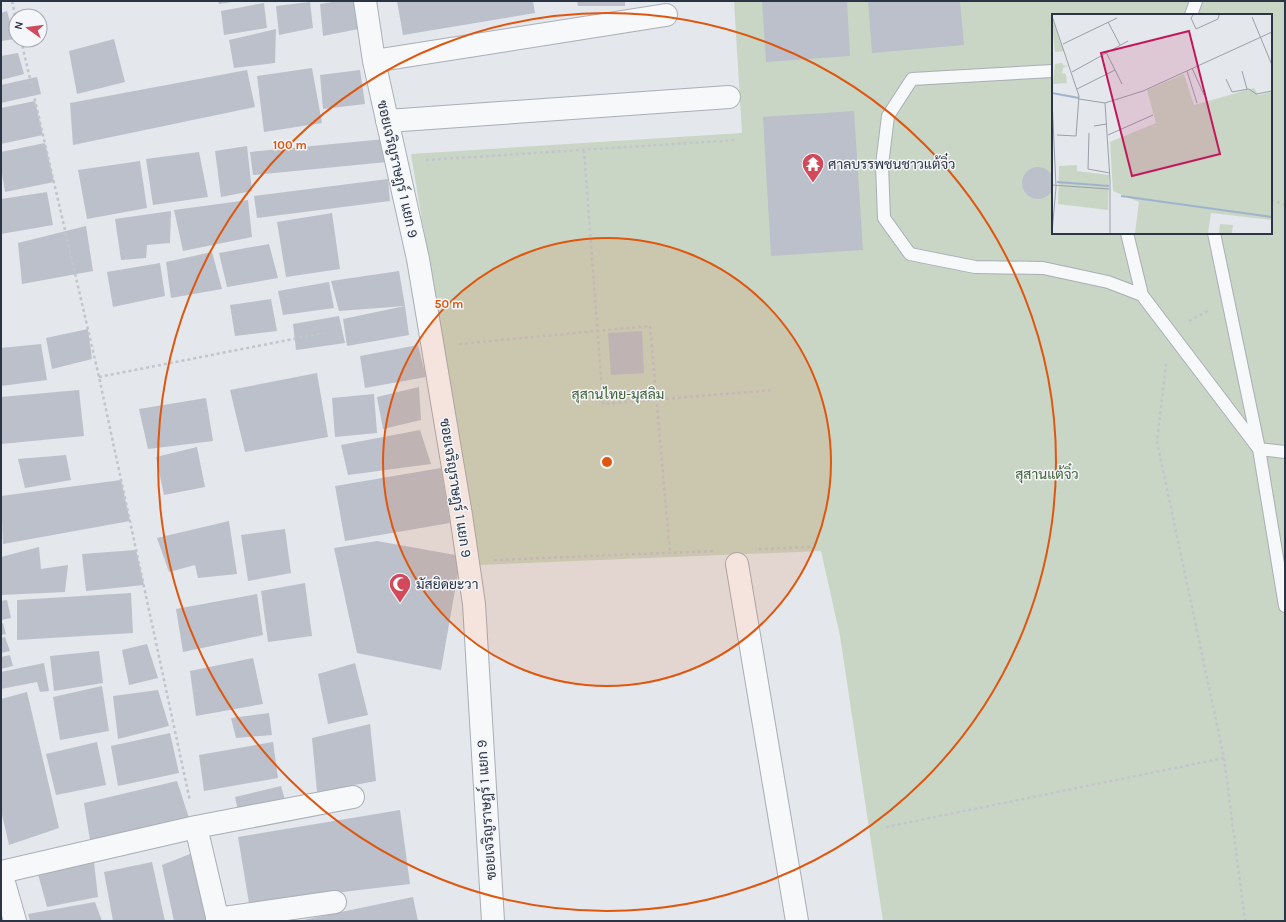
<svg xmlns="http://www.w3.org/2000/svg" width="1286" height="922" font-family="Karla,Sarabun,sans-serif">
	<rect width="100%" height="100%" fill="#e4e7ec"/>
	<path fill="#c9d6c5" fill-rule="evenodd" d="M734,1H1285V921H883L840,636L821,551L479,565L411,154L742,133ZM1053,15H1271V233H1053Z"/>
	<path fill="#bbc0ca" d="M218,1H232V2L219,4Z
		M338,1H365L369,27L323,36L320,4Z
		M397,1H533L535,13L403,35Z
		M577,1H625V6H578Z
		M762,1H847L850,56L766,62Z
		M868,1H960L964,45L872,53Z
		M310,2L313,28L279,35L276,6Z
		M264,3L267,28L224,35L221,11Z
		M7,11L15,39L1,41V13Z
		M276,29L275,63L234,68L229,40Z
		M114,39L125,82L77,94L69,51Z
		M18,53L24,74L1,80V56Z
		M312,68L322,123L264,132L257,76Z
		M247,70L255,107L73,145L70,103Z
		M360,70L365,104L323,109L320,75Z
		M37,77L41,94L1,103V85Z
		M35,101L43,135L1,144V108Z
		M854,111L863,250L771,256L763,117Z
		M385,139L387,162L253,175L250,152Z
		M45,143L54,182L5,192L1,167V152Z
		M247,146L252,191L221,197L215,151Z
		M199,152L208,197L153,205L146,159Z
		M140,161L147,208L87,219L78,170Z
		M1022 183a16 16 0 1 1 32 0a16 16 0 1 1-32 0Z
		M388,179L390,201L257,218L254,196Z
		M47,192L53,225L1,234V199Z
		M248,200L252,237L183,251L174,210Z
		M171,211L170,243L147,245L146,258L121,260L115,219Z
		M332,213L340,269L286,277L277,222Z
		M86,226L93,271L22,284L18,243Z
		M269,244L278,278L227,287L219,253Z
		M212,252L222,289L171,298L166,262Z
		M160,263L165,296L113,307L107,272Z
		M399,271L405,306L409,335L347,346L343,319L405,306L339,311L331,281Z
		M329,282L334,308L283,315L278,291Z
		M271,299L277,331L235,336L230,305Z
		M339,316L345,343L296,350L293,324Z
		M88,329L92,359L52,369L46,338Z
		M642,331L644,373L611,375L608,333Z
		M41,344L47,380L1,386V348Z
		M418,345L426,377L365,388L360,356Z
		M317,373L328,437L245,452L230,390Z
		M419,387L421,420L383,429L377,397Z
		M79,390L84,436L1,444V397Z
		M374,394L377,433L335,437L332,398Z
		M206,398L213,441L148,449L139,409Z
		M420,430L431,464L348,475L341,445Z
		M197,447L205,487L164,495L156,457Z
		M66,455L71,480L25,488L18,459Z
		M441,468L450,523L345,541L335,486Z
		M121,480L130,521L3,544L1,496Z
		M229,521L237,574L198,578L195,565L169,572L157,538Z
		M285,529L291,573L248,581L241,535Z
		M377,541L461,556L441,670L357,653L334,548Z
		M39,547L41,569L68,565L65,592L1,595V557Z
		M136,550L144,585L86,591L82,554Z
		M305,583L312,636L268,642L261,591Z
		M131,593L133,633L17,640V600Z
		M257,594L263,635L183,652L176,609Z
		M7,600L11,618L1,620V601Z
		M3,623L6,634L1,635V624Z
		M5,637L10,651L1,653V638Z
		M147,644L158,678L129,685L122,650Z
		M99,651L103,683L54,691L50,656Z
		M10,655L13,666L1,669V657Z
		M253,658L263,704L196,716L190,671Z
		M44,663L49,691L40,692L37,682L1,689V672Z
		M355,663L368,715L328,724L318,674Z
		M102,686L109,731L60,740L53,697Z
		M158,690L169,726L118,739L113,696Z
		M27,692L59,828L9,845L1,810V699Z
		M269,713L272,735L236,738L231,718Z
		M370,724L376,781L317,792L312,738Z
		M170,733L179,773L118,786L111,746Z
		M97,742L106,785L56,795L46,754Z
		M273,742L278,778L204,791L199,755Z
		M177,781L189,818L90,840L84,803Z
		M281,786L285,800L238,811L235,797Z
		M400,810L410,884L249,903L238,837Z
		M195,852L210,921H174L162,865Z
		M94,862L98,897L47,907L38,874Z
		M152,862L165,921H113L104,872Z
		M413,897L418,921H303V920Z
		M95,902L102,921H30L28,914Z"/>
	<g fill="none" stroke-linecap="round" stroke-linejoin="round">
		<g stroke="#a9aeb7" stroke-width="14">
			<path id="service" d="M1191,15L1196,1
				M1053,71L912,79L888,116L882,165L884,218L910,254L975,267L1043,268L1108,282L1142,295L1259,449L1285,452
				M1127,233L1142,295
				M1214,233L1259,449L1285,606"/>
		</g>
		<g stroke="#a9aeb7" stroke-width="24">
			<path id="minor" d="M365,1L374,61L418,259L461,515L474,604L493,921
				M374,61L666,15
				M387,121L729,97
				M737,564L797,921
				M196,827L218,921
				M1,872L196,827L353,797
				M1,872L15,921
				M217,919L335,902"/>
		</g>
		<path stroke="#c2c5cb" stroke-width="2.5" stroke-dasharray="3 3" stroke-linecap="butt" d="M12,1L16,19
			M21,40L99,377L190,801
			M584,150L603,404L773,390
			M426,160L737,140
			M1271,200L1285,205
			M1189,321L1208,311
			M459,344L650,326L670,553
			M99,377L324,333
			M759,549L812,547
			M494,560L714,551
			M1224,758L1245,921
			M886,827L1224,758L1157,442L1166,364"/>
		<use href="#service" stroke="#f7f8fa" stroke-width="12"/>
		<use href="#minor" stroke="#f7f8fa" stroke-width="22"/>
	</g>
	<circle cx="607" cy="462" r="224" fill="#df570f" fill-opacity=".12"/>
	<g fill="none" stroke="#df570f" stroke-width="2">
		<circle cx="607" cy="462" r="224"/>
		<circle cx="607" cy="462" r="449"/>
	</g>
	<defs>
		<g id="temple-pin" transform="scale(1.15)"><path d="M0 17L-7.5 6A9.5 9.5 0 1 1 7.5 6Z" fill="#d1495b" stroke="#f4f6f9"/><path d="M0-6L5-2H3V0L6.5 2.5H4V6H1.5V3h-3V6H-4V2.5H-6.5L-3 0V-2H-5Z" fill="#fff"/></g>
		<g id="mosque-pin" transform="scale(1.15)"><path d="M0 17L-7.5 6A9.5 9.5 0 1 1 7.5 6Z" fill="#d1495b" stroke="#f4f6f9"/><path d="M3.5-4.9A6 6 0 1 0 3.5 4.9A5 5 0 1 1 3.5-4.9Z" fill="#fff"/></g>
	</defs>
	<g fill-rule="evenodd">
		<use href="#temple-pin" x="813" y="164"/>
		<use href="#mosque-pin" x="400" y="584"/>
	</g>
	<g text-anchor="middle" stroke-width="3" stroke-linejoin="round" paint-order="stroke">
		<g font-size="14" fill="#2b3445" stroke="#f4f6f9" text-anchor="start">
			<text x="828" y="169">ศาลบรรพชนชาวแต้จิ๋ว</text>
			<text x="416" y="589">มัสยิดยะวา</text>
		</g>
		<g font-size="14" fill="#2b3445" stroke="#f4f6f9">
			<text transform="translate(398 169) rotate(77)" y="5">ซอยเจริญราษฎร์ 1 แยก 9</text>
			<text transform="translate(456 488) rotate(81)" y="5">ซอยเจริญราษฎร์ 1 แยก 9</text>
			<text transform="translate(486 810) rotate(-94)" y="5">ซอยเจริญราษฎร์ 1 แยก 9</text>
		</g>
		<g font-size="14" fill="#3f6138" stroke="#f4f6f9">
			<text x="618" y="399">สุสานไทย-มุสลิม</text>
			<text x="1047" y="479">สุสานแต้จิ๋ว</text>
		</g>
	</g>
	<g transform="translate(1052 14)">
		<rect width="220" height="220" fill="#e4e7ec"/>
		<path d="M0,9H2L12,37L3,38ZM10,49L12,52L17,51L11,54L10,59L14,60L15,69L1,70L3,50ZM132,60L142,91L202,74L206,81L220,78V206L159,199L156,219H83L87,188L61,177L58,128L104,109L95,76ZM25,151V157L57,161L56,196L6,190L7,152ZM168,210L181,211L180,219H167Z" fill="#c9d6c5"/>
		<path fill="none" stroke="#9fb4cc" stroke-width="2" d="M0,79L27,84M5,168L57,172M69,182L220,203"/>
		<path fill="none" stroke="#9a9fa9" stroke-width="1" d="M141,1L139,4L144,15L166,5L167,1M0,2L27,82L24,122L5,121M200,3L220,51M56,8L68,31M11,30L65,4M54,38L70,70M140,54L152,81M135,57L145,89M190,57L195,75M20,58L76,27M174,65L180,78L197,75L204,80L220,77M25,75L63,56M0,85L4,173L0,219M27,85L53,89L91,77L220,18M53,89L58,166V219M42,112L55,110M37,119L36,155L58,159M56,121L101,101M0,171L57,175"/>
		<path fill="#c2185b" fill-opacity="0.15" stroke="#c2185b" stroke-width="2" d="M137,17L168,140L80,162L49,39Z"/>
		<rect width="220" height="220" fill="none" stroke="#2b3445" stroke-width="2"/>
	</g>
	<circle cx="607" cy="462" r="6" fill="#df570f" stroke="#f4f6f9" stroke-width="2"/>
	<g font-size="12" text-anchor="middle" font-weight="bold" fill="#df570f" stroke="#f4f6f9" stroke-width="3" stroke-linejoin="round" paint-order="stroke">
		<text x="290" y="149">100 m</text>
		<text x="449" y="308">50 m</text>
	</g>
	<rect width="1286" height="922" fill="none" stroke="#2b3445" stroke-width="4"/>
	<g transform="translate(28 28) rotate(284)"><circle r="19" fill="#f4f6f9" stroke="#a4a8b1"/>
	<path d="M0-3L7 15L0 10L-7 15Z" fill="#d1495b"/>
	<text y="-6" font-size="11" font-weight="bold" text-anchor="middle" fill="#2b3445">N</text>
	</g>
</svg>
